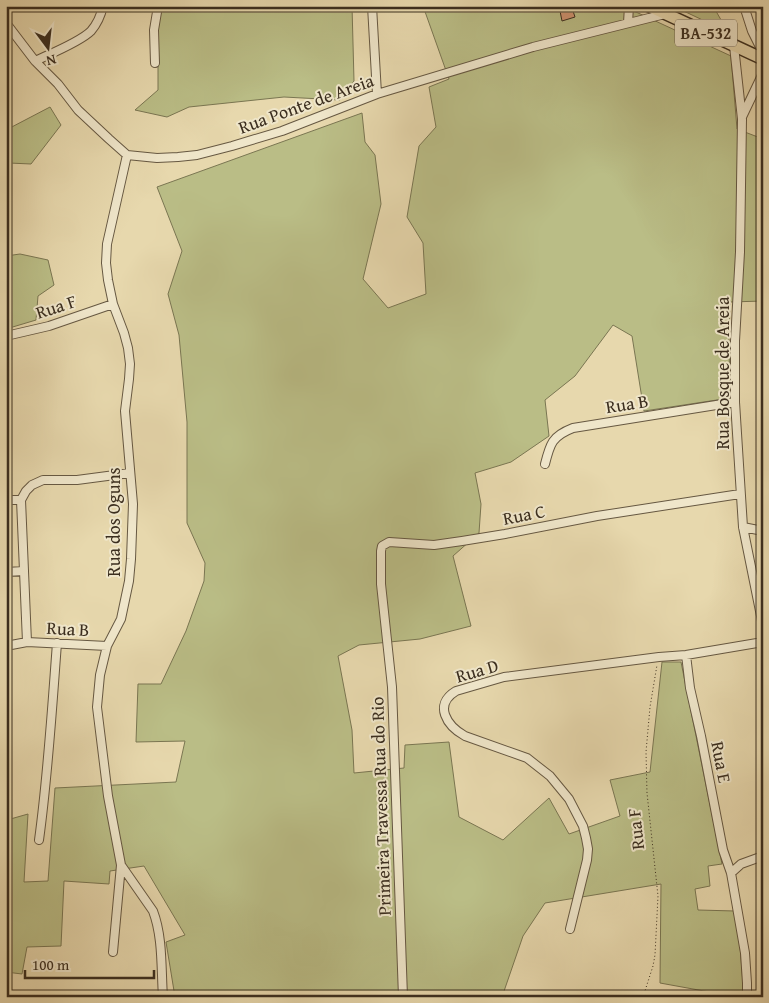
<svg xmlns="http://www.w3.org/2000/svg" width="769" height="1003" font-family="'Gentium Book Plus',serif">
	<rect width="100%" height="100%" fill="#e7d8ad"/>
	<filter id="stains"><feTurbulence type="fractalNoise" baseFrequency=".004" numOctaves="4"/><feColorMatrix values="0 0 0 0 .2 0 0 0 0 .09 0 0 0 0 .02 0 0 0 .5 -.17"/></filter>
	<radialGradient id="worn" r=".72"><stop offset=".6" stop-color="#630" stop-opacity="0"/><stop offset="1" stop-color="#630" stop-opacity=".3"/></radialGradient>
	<path fill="#babd86" stroke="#7a7652" d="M160,6H352L354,81L340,100L284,97L189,107L167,117L135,110L158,90V35Z
		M423,6H623L731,56L737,129L763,139V301L730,302L729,342L730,398L644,411L632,336L613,325L575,376L545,400L549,436L511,462L475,473L481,504L479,533L453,556L471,626L420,639L359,645L338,656L352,730L354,773L404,768L405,745L449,742L459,817L503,840L549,798L569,834L620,816L610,780L650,772L662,662H681L722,864L708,866L710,886L695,889L698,910L735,911L740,945L744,997H737L660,983L661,884L545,903L523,936L502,997H175L166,942L185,935L144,866L110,871L109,884L64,881L61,946L27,947L22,974L6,972V823L7,820L28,814L24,882L48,881L55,788L176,782L185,741L136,742L138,684H161L186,631L204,581L205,563L187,523V422L179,335L168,294L182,251L157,187L362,113L365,142L375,155L381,204L363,279L388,308L426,294L423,243L407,217L419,146L436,127L429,87L449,79Z
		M673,6H713L728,32Z
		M50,107L61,125L31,164L9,163L6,172V130Z
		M20,254L48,260L54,285L38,296L36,320L6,329V256Z"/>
	<path fill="#cf9371" stroke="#3b2e1f" d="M572,8L575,17L562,21L560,11Z"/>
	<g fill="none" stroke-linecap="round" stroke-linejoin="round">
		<g stroke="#665842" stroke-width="10">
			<path id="street" d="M372,6L377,94
				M744,6L752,31L763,53
				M6,23L35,61L58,84L78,110L109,139L127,155L157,158L178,157L197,155L232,146L282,131L377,94L533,47L665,14
				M628,23L629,6
				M734,46L742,119L740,252L735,341V402L743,527L763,626
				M35,61C50,54 80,42 91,31C97,24 101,15 103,6
				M155,63L154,30L158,6
				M742,117L763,73
				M127,155L107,244L106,263L108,280L113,304L124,333L128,348L130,364L129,379L125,411L133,504L131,559L129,581L121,619L107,646L100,675L97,707L108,796L121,865L153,911C163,937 161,969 163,997
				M6,336L49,326L113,304
				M545,464C550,444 552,436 573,428L735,402
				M6,500H21
				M21,500L27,642
				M21,500L26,491L32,485L43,480H77L130,473
				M743,527L763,531
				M6,572L24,571
				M6,646L27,642L107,646
				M686,655L690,688L701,736L723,850L731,873L745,953L747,983V997
				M39,840C48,775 52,709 57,643
				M731,873L741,864L763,856
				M570,929L587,860L588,849L586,838L583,826L569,799L550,776L527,758L465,736C447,726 433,705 456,691L504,677L659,657L686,655L763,642
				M113,952L121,865
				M403,997L392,687L381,584V551L382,546L389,542L434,545L462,541L505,534L597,516L740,494"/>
		</g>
		<g stroke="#3b2e1f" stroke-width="14">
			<path id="primary" d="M649,6L763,59"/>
		</g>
		<path stroke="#3b2e1f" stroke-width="1" stroke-dasharray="1 2.5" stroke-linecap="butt" d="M643,997L653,966L655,955L658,896L647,793L646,752L650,707L657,665"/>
		<use href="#street" stroke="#efe6ca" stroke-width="8"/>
		<use href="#primary" stroke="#e7d8ad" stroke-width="11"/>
	</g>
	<g text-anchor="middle" stroke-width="4" stroke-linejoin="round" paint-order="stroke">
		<rect fill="#efe6ca" stroke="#716552" stroke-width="1" x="675" y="19.5" width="62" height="27" rx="4"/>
		<g font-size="16" font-weight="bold" fill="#3b2e1f">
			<text x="706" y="39">BA-532</text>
		</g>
		<g font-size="18" fill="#3b2e1f" stroke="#efe6ca">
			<text transform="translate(306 104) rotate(-20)" y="6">Rua Ponte de Areia</text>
			<text transform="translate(56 307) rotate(-18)" y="6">Rua F</text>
			<text transform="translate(723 373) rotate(-90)" y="6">Rua Bosque de Areia</text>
			<text transform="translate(627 404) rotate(-9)" y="6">Rua B</text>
			<text transform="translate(524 515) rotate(-11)" y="6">Rua C</text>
			<text transform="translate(114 522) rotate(-90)" y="6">Rua dos Oguns</text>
			<text transform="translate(68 629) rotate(3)" y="6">Rua B</text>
			<text transform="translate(477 671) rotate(-16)" y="6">Rua D</text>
			<text transform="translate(721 762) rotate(79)" y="6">Rua E</text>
			<text transform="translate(381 806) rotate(-92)" y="6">Primeira Travessa Rua do Rio</text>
			<text transform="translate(636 829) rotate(-96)" y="6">Rua F</text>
		</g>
	</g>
	<rect width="769" height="1003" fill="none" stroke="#e7d8ad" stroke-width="25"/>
	<rect x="8" y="8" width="754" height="988" fill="none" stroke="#3b2e1f" stroke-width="2.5"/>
	<rect x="12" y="12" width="744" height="978" fill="none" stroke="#3b2e1f"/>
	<g transform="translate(48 48) rotate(165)" stroke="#efe6ca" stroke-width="4" paint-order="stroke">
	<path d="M0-4L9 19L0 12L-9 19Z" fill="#3b2e1f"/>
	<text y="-8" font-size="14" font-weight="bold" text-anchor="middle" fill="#3b2e1f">N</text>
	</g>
	<path d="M25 970v8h129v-8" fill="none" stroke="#3b2e1f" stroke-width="2.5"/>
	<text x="32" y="970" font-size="15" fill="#3b2e1f" stroke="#efe6ca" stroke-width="4" paint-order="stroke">100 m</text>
	<rect width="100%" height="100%" filter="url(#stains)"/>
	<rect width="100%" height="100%" fill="url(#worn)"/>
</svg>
